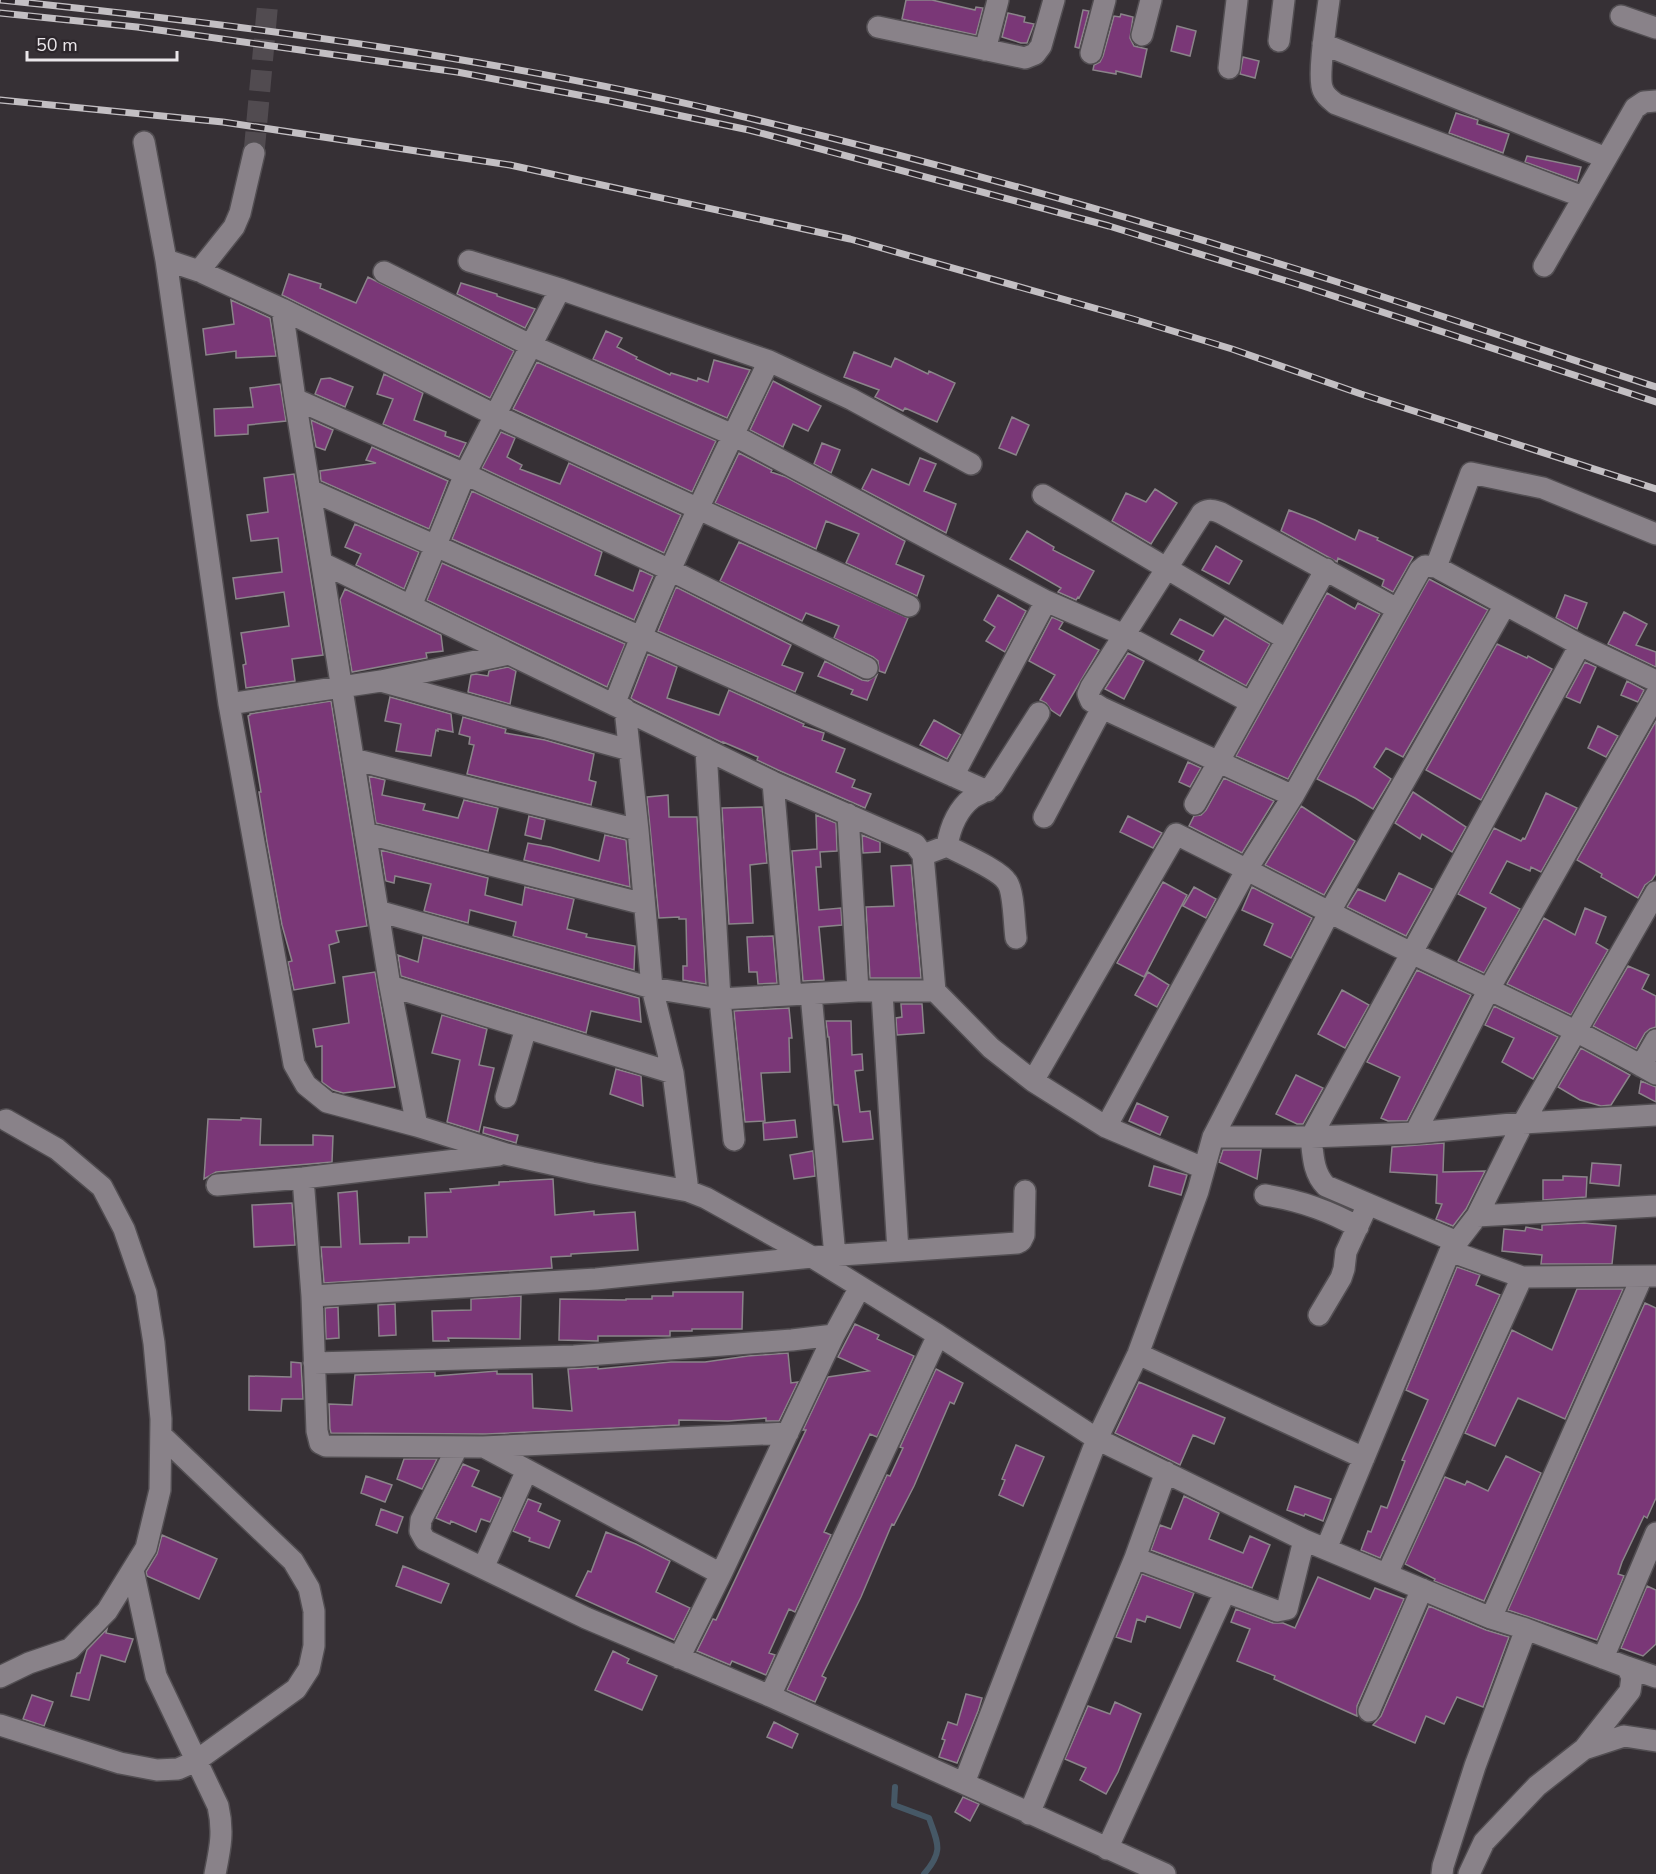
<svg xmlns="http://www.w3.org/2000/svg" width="1656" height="1874" font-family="'Nunito Sans',sans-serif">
	<rect width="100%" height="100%" fill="#363035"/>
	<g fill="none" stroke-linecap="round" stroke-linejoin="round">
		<path stroke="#465866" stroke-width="6" d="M895,1787L894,1805L929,1818C938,1844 944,1851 924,1874"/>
	</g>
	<path fill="#7a3777" stroke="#8b848a" stroke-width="1.5" d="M906,0H932L975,10L976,7L983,8L976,35L902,19Z
		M1083,10L1089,11L1079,48L1075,47Z
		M1008,13L1025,17L1024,22L1034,24L1027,43H1021L1002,37Z
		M1121,14L1133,17L1130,38L1134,46L1147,49L1141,77L1116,71V74L1093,70L1094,65L1100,62L1103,56L1114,16L1120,17Z
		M1177,26L1196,31L1190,56L1171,51Z
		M1243,57L1259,61L1255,78L1240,74Z
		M1456,113L1478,120L1477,124L1509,134L1503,153L1449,133Z
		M1527,156L1581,167L1577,181L1525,162Z
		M289,274L321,284L320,288L356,303L368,277L514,351L490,398L282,295Z
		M461,283L497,294V296L535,309L525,328L457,294Z
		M231,300L270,318L276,356L236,358V351L206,355L203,329L234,324Z
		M606,331L622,338L617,347L637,357L636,359L670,375L671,373L697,381L698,378L708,382L714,360L750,370L727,418L593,359Z
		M854,352L891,367L895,358L928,374L929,371L955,383L937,422L905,408L903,411L875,397L879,390L844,377Z
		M537,362L716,441L692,492L513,409Z
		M384,374L423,393L414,420L446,432L445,436L466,443L459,457L383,424L393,399L377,394Z
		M330,378L353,387L345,407L315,394L321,379Z
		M773,381L821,406L808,431L793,424L783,447L750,430Z
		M280,384L286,421L248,425V434L215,436L214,409L253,407L250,388Z
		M1012,417L1029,425L1016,455L999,448Z
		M311,420L333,430L325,450L316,447Z
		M501,432L515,438L507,457L522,465L520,469L560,484L569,463L681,515L664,553L482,468Z
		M822,443L840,450L831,473L814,464Z
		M372,447L448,481L429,529L321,481L320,471L376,463L366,460Z
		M739,453L772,470L771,472L786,477L905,541L896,564L924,576L917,596L846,563L859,534L826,521L816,549L715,503Z
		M920,458L936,464L924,491L956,504L946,533L862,489L872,469L909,485Z
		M294,474L323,655L292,659L295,681L246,688L243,665L246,664L241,633L289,626L284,592L236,599L233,578L282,572L278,538L251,541L247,515L268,512L264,478Z
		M1155,489L1177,503L1151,544L1112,521L1126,493L1146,502Z
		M472,491L602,552L595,575L633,591L640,570L653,576L634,620L452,539Z
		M1289,510L1315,520L1355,540L1359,530L1378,538L1377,540L1413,557L1393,592L1382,586L1384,580L1338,558L1337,562L1281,531Z
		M355,524L419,552L404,589L356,565L361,554L345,547Z
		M1027,531L1054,547L1053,550L1094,571L1079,598L1078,597L1076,600L1058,592L1061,588L1010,559Z
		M739,542L908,618L885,673L879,671L878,661L873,657L834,638L839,626L806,613L802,621L720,581Z
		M1216,546L1242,561L1229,584L1202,570Z
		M442,563L625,644L607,687L427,600Z
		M1429,579L1488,610L1403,757L1386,748L1374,767L1391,779L1373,809L1355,798L1317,779Z
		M676,587L791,645L782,665L803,673L795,692L658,631Z
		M345,589L441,635L443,651L426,653L427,658L352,672L340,600Z
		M1327,593L1355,609L1358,603L1380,614L1288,779L1236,756Z
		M998,595L1026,611L1005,652L986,641L995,627L984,620Z
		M1565,595L1587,603L1577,629L1556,618Z
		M1624,612L1647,624L1636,645L1656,652V667L1608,644Z
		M1052,617L1063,622L1059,629L1099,650L1060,716L1051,710L1046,703L1040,700L1055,675L1029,661Z
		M1225,618L1270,644L1246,686L1199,660L1204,651L1171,634L1180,619L1213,636Z
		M1497,644L1527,658L1528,656L1552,669L1481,800L1426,770Z
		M1128,653L1144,661L1124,699L1105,689Z
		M648,654L677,667L667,698L719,715L729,690L804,724L803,726L824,733L822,740L845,749L836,772L855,780L852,787L871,794L865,808L778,770L757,760L758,757L723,742V743L634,700L631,698Z
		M825,661L862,680L868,681L877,675L867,700L851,694L853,690L818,676Z
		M1585,662L1596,667L1580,703L1566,697Z
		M508,667L516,671L510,704L468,692L471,675L476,674L488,676L489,671Z
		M1627,681L1644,690L1638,702L1621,695Z
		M390,697L451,714L453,732L438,729V731L436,730L431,756L396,751L401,724L385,721Z
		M331,701L367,926L336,931L339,942L329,945L335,983L294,990L288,962L292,961L282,925L267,842L259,792H261L248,716L250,715V714Z
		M463,717L506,729L505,733L545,740L594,754L589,780L596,782L591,805L467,774L474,745L469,744L470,737L459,734Z
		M934,720L961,735L947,759L920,745Z
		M1656,721V874L1652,880L1645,885L1638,898L1601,877L1602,874L1577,860Z
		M1598,726L1618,736L1606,757L1588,748Z
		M1188,762L1201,768L1190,787L1179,782Z
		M369,776L385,780L382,795L425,804L423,810L458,818L464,800L498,808L488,851L376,823Z
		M1224,778L1274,801L1242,853L1189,826L1194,816L1201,815L1206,810Z
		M1413,792L1466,827L1452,852L1422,834L1420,839L1395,823Z
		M1546,793L1577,808L1541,872L1531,867L1530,871L1507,861L1490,893L1520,909L1484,973L1458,961L1486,908L1458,894L1494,828L1521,841L1523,838L1525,839Z
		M668,795L669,817H697L706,984L683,980V966H687L686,919H679V917L659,918L647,797Z
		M1301,806L1355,841L1324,895L1265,865Z
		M762,807L767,863L750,865L753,923L729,924L722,808Z
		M816,815L836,823L837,851L820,852L821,867H816L819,910L841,908L842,925L819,927L824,980L803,981L792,851L817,849Z
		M529,816L545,820L541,839L525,835Z
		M1128,816L1162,833L1153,848L1120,832Z
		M605,835L626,840L630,887L524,860L528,843L550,847L599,861Z
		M862,835L880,842V852L863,853Z
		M381,850L488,878L485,895L522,905L525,887L574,899L567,929L587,934L586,937L635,946L634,970L513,936L516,922L470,910L468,923L424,911L431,884L395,876L394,883L386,881Z
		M911,865L921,978H870L866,907L894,906L891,866Z
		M1399,873L1432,889L1406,936L1347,907L1358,889L1385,901Z
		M1163,882L1187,895L1144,977L1117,963Z
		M1194,887L1216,899L1206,918L1183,906Z
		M1252,887L1312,918L1291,958L1264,945L1273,924L1242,910Z
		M1585,908L1606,917L1596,943L1608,950L1571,1015L1507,984L1544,918L1575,935Z
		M773,936L777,983L758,984L757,972H749L747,937Z
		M423,937L639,998L641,1022L591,1011L586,1033L401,976L398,955L418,962Z
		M1628,966L1649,975L1642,989L1656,996V1027L1650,1029L1645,1033L1636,1049L1593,1026Z
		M1417,970L1471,995L1407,1121H1388L1381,1118L1400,1077L1367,1062Z
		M375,972L395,1087L343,1093L333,1090L322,1082V1046L316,1047L313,1029L349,1023L343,977Z
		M1148,972L1169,985L1157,1007L1135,995Z
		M1342,990L1369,1005L1345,1048L1318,1034Z
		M901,1004H922L924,1033L897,1035L896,1018L902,1017Z
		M1494,1006L1558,1037L1533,1079L1502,1062L1514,1038L1485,1025Z
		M789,1008L792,1038H789L790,1072L761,1073L765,1121L745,1122L734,1011Z
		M442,1015L487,1029L479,1065L494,1068L479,1132L447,1122L460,1060L432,1053Z
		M826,1021H851L852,1055L862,1054L863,1070L855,1071L860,1112L870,1111L873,1139L843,1142L838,1105H834L829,1037H828Z
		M1581,1048L1630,1075L1611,1105L1601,1106L1580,1100L1558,1087Z
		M616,1069L641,1076L643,1106L610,1094Z
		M1296,1075L1323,1088L1303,1124H1297L1276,1114Z
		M1641,1081L1656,1087V1102L1639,1093Z
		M1137,1103L1168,1117L1160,1135L1129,1121Z
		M241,1118L261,1119L260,1145H313V1135L333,1136L332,1162L216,1172L204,1179L208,1119L241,1120Z
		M795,1120L797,1137L764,1140L763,1123Z
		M484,1127L518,1135L516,1143L483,1133Z
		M1444,1143L1443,1172L1485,1171L1466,1209L1453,1226L1436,1219L1442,1204L1436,1203L1437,1175L1390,1172L1392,1147Z
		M1223,1150H1261L1257,1179L1219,1162Z
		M813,1151L815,1176L794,1179L790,1155Z
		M1592,1163L1621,1165L1619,1186L1590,1183Z
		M1154,1166L1187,1175L1181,1195L1149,1186Z
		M1563,1176L1587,1177L1586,1197L1543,1200V1180H1563Z
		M553,1179L555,1215L594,1211V1215L635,1212L638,1250L571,1254V1256L551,1257L552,1268L324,1283L321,1247H341L338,1193L357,1191L360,1244L409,1243V1237H427L425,1193L451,1192L450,1189L499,1185V1182Z
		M292,1203L295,1245L254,1247L252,1205Z
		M1584,1223L1616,1226L1612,1264H1541L1542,1255L1502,1251L1504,1229L1525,1231L1526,1227L1542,1230V1225Z
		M1457,1267L1480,1275L1476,1285L1500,1295L1380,1558L1361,1550L1368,1531L1371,1532L1381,1506L1387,1508L1405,1461L1402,1460L1428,1400L1406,1390Z
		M1577,1289H1623L1565,1419L1518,1398L1495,1446L1465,1433L1512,1330L1552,1350Z
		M673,1292H743L742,1329H692V1331H670V1336H598V1341L559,1340L560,1299L626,1300V1299H652V1296H673Z
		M521,1296L520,1339L448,1338L449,1341H433L432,1311L471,1310V1299Z
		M1645,1303L1656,1308V1498L1647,1518L1644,1516L1622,1562L1618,1574L1624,1576L1597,1640L1508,1610Z
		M395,1304L396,1335L379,1336L378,1305Z
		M338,1307L339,1338L326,1339L325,1308Z
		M855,1324L879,1335L877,1339L914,1356L877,1437L870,1434L824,1532L831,1535L795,1612L789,1609L769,1653L775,1655L766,1675L732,1661L730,1665L697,1651L713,1619L716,1620L806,1430H803L828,1377L869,1371L838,1357Z
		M788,1353L791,1383L798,1382L779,1421H766V1418L728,1421L679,1420V1425L486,1434L331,1433L330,1429L329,1404L352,1405L355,1375L435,1372V1376L497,1371V1374H532L533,1408L572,1411L568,1369L598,1367V1369L671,1362H705L748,1356Z
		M291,1362L301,1363L303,1399H282L281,1411L249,1410V1376L291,1377Z
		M936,1369L963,1383L954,1404L950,1402L914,1486L894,1525L892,1524L861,1597L822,1676L826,1678L815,1702L787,1690L887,1475L890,1476L903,1448L900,1447Z
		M1139,1382L1225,1418L1214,1444L1193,1435L1180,1465L1115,1433Z
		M1016,1445L1044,1457L1023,1506L999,1495L1005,1480L1002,1479Z
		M1506,1456L1541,1473L1484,1601L1434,1581L1435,1579L1405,1564L1445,1477L1465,1485L1467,1481L1488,1491Z
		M404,1459H437L422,1489L397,1479Z
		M463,1464L479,1471L472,1486L501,1498L490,1522L481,1519L476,1532L451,1521L450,1524L436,1518Z
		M366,1476L392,1485L385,1502L361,1493Z
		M1295,1486L1331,1499L1323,1521L1305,1514L1304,1516L1287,1510Z
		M1184,1496L1219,1513L1209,1539L1243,1553L1250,1536L1270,1545L1252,1588L1151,1550L1160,1525L1171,1529Z
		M528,1499L541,1504L538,1511L560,1521L549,1548L529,1541L530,1538L513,1531Z
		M381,1509L403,1517L397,1533L376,1525Z
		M606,1532L636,1544L670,1561L656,1592L690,1608L674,1640L576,1596L588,1571L591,1572Z
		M162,1535L217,1559L199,1599L147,1576L146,1572L157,1554Z
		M403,1566L449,1584L441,1603L396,1586Z
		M1142,1574L1194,1593L1180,1628L1147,1616L1145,1622L1137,1619L1131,1642L1116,1637Z
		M1318,1577L1370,1599L1375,1588L1404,1599L1357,1706V1716L1274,1679L1275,1676L1237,1661L1250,1629L1231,1622L1236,1609L1273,1623H1283L1295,1628Z
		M1647,1586L1656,1590V1644L1643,1656L1621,1648Z
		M1429,1606L1486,1630L1509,1637L1483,1707L1457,1697L1444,1724L1426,1716L1415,1743L1373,1725L1381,1716Z
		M107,1629L106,1633L133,1639L125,1662L101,1655L89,1700L71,1696L77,1673H80L87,1650Z
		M613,1651L629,1659L627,1663L657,1676L642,1710L595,1690Z
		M966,1694L982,1698L978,1711L957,1763L939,1757L945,1740L942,1739L948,1722L957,1725Z
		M32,1695L53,1702L44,1726L23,1719Z
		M1115,1702L1141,1714L1118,1772L1106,1794L1080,1780L1086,1768L1065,1759L1088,1706L1110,1714Z
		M774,1722L798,1734L792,1748L767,1737Z
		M963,1797L979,1804L970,1821L955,1812Z"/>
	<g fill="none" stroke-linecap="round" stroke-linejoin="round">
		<path stroke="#514b50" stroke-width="21" stroke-dasharray="21 10" stroke-linecap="butt" d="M254,153L268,0"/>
		<g stroke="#524e52" stroke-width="24">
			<path id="minor" d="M1329,0C1327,16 1317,78 1323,90C1325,96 1331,100 1336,104L1583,197
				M1621,16L1656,28
				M878,27L1025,58L1035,54L1041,46L1054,0
				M1142,35L1151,0
				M1279,41L1284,0
				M1323,44L1606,158
				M985,50L998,0
				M1091,53L1105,0
				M1229,68L1237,0
				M144,142L166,260L229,704L294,1064L306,1085L327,1102L417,1126L506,1154L592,1173L688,1191L706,1198L812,1257L938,1335L1097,1439L1304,1540L1491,1618L1526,1629L1627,1667L1632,1677L1630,1691L1584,1749L1537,1786L1484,1842L1469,1874
				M166,260L199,271L282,309L495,415L909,606
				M469,261L560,289L769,361L851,399L971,464
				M1544,266L1635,108L1644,102L1656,101
				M199,271L234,227L240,213L254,153
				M384,272L530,345L733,435L1046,601L1124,635L1250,702
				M282,309L295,399L390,986L417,1126
				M295,399L465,474L670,570L867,668
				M310,490L987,791
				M1043,495L1286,639
				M322,563L773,782L915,844L923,855
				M1436,567L1471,473L1543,488L1656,534
				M411,606L465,474L560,289
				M384,682L629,750
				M229,704L381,681L509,654
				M614,705C659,587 714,474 769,361
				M625,709L638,830L652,988L673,1073L688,1191
				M706,749L720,999L734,1140
				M353,759L638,830
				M953,776L1046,601
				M773,782L791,995
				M1293,796L1102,708L1091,701L1088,694L1091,687L1202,513C1209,509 1214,510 1221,513L1397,609
				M1195,804L1326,569
				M848,814L858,991
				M1044,817L1102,708
				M365,833L644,904
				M947,846C960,853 1000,870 1007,882C1014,891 1014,925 1016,938
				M378,911L652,988L720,999L858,991H935L991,1048L1033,1081L1106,1127L1203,1168
				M390,986L673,1073
				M935,991L923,855L947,846C950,828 957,810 972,798C979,793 987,792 993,785L1039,713
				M882,992L898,1251
				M811,994L835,1256
				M1641,1066L1656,1040
				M1033,1081L1176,834C1249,870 1321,909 1395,945C1482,987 1571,1026 1656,1074
				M506,1097L526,1028
				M1106,1127L1247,869L1293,796L1420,570L1425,566L1436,567L1580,645L1656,681
				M1415,1133L1489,989L1656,695
				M1213,1137H1311L1415,1133L1523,1123L1656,1115
				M303,1178L312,1296L317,1431L320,1443L326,1446L483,1447L788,1433
				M217,1185L303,1178L499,1155
				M1265,1195C1299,1200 1328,1210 1358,1227
				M1477,1216L1656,1206
				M1457,1242L1326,1186C1313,1173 1313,1155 1311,1137L1580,645
				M1450,1251L1522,1277L1655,1276
				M312,1296L596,1279L812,1257L1017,1243L1021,1241L1024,1235L1025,1191
				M1319,1315L1341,1278L1344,1269L1346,1252L1368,1204
				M1138,1354L1364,1458
				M314,1363L574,1356L792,1340L834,1335
				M484,1447L721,1574
				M457,1448L421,1520L420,1531L425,1540L586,1618L770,1696L1165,1874
				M1166,1472L1135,1558L1277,1611L1287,1609L1304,1540
				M1326,1549L1450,1251L1477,1216L1523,1123L1656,892
				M483,1568L527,1470
				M133,1570L156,1676L218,1806C224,1832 220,1849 215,1874
				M1387,1574L1522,1277
				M1491,1618L1642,1277
				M679,1658L721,1574L834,1335L860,1287
				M1603,1658L1656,1533
				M1627,1667L1656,1677
				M0,1677L29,1663L70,1649L107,1611L146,1548L160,1490L161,1419L154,1343L146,1293L124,1229L102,1187L57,1149L6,1120
				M770,1696L938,1335
				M1369,1711L1422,1589
				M0,1725L120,1763L157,1770L178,1769L196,1761L296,1689L309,1669L314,1646V1611L309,1588L293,1561L161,1435
				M1584,1749L1624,1736L1656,1741
				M964,1783L1097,1439L1138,1354L1198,1191L1213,1137L1329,913L1505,605
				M1029,1814L1135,1558
				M1107,1849L1225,1592
				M1442,1874L1443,1866L1475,1766L1526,1629"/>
		</g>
		<use href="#minor" stroke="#898289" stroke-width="21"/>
		<g stroke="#c3bfc3" stroke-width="7">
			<path id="rail" d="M1,0C253,26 506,59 753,119C939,163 1124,215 1306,272C1423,309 1539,349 1656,387
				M0,13L137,27L457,72L610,101L749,130L1109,226L1303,286L1656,402
				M0,100L223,122L510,165L850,239L1133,319L1232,349L1361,394L1656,489"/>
		</g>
		<use href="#rail" stroke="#2c262b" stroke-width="4.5" stroke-dasharray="14" stroke-linecap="butt"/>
	</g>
	<path d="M27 51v9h150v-9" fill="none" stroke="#eae6ea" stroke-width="3"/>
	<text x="36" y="51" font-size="18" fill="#eae6ea" stroke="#2c262b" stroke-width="4.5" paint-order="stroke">50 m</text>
</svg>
